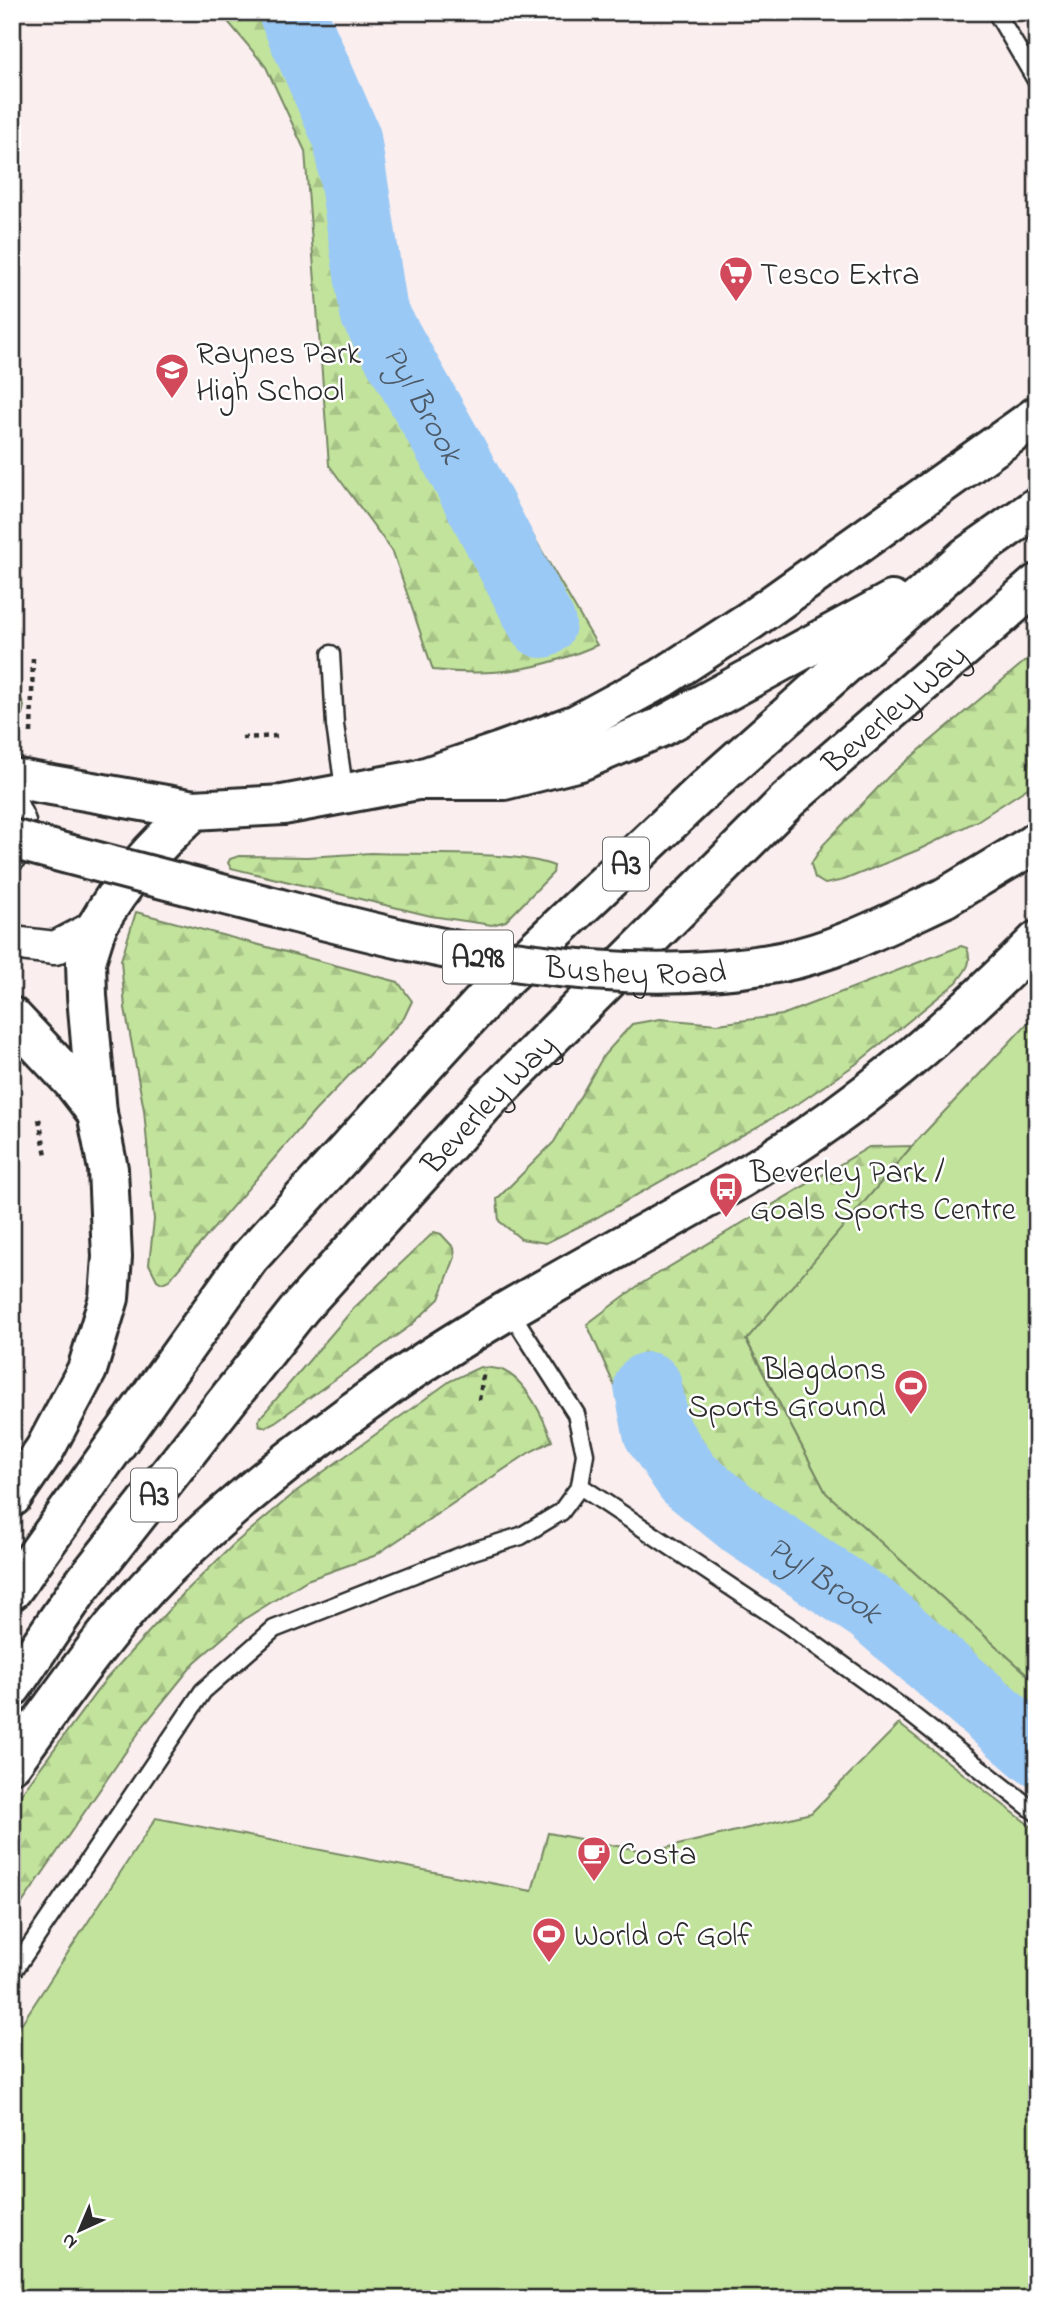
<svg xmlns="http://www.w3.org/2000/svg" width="1049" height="2311" font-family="'Indie Flower',sans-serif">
	<defs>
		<pattern id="forest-firs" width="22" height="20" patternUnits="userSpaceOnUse" patternTransform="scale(1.75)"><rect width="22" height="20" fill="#c2e39c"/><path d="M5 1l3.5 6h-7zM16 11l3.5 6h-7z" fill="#a7c387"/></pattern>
	</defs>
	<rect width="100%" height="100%" fill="#faeeee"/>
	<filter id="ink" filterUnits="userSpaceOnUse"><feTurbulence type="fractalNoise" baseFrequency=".0143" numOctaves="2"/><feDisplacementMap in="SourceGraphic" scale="14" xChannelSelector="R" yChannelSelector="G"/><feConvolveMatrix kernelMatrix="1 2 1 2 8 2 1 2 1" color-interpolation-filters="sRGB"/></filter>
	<g filter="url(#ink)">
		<path fill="#c2e39c" stroke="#768764" stroke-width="2" d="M1037,1013V1683L826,1493L746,1339L912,1146Z
			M899,1724L1037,1831V2299H12V2038L156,1818L532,1891L548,1833L649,1852L811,1813Z"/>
		<path fill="url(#forest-firs)" stroke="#768764" stroke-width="2" d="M220,12H316L349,72L395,300L597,645C540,670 495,677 433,670L393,552L329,465L305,151L266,67Z
			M1037,651V782L977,821L918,850L844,880L825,884L815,878L811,864L823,845L890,775Z
			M12,695L21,699L24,706L21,719L15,724Z
			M371,853C418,855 513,850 554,866L553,873L506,921L492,925L431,916L231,868L228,863L230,859L239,856L307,857Z
			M136,912L398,982L412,1001L404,1018L315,1111L169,1280L162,1283L157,1280L149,1264L154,1220L144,1110L125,1008L121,960Z
			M961,946L967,948C973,963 966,970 957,982L856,1064L799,1103L594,1219L546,1243L521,1239L499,1221L497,1199L554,1142L604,1055L632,1024L660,1019L718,1024L782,1015Z
			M912,1146L746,1340L826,1493L1037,1683V1760L1000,1727L656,1479L587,1324L639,1285L869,1147Z
			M434,1232L441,1234L454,1248L455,1257L439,1299L410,1326L275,1422L265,1427L259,1425V1419L354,1308Z
			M480,1367C486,1368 495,1368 502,1370C526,1380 544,1418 552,1441L530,1452L374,1556L307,1580L246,1618L195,1662L144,1725L12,1918V1806L106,1679L184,1593L234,1544L298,1490L450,1381Z"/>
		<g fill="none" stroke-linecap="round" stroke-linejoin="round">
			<g stroke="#9bc9f5" stroke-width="68">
				<path id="s1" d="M292,12L347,138L374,313L455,457L542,624"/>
				<path id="s2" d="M648,1386L657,1432L688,1478L747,1526L872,1609L1037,1752"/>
			</g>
			<g stroke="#2b2b2b" stroke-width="21">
				<path id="lane" d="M996,12L1037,82
					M331,654L335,725L345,795
					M580,1486L788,1625L908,1712L1037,1813
					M12,1973L203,1691L274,1629L473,1551L521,1536L561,1512L580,1486L585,1454L576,1414L510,1311"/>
			</g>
			<g stroke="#2b2b2b" stroke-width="37">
				<path id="street" d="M12,807L19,822L12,854
					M12,943L55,948L97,926"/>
			</g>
			<g stroke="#2b2b2b" stroke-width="44">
				<path id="primary" d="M12,778L194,810L283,805L417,780L500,752L577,724L662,678L751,620L1037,416
					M944,898L1037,842
					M97,926C123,880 155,846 194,810"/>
			</g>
			<g stroke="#2b2b2b" stroke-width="44">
				<g id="highway">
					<path d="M417,780H504L580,761L661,727L892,601"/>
					<path d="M1033,845L1037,841"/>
					<path d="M12,1017L73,1082L97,1113"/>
					<path d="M12,1497L45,1449L87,1370L109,1298L112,1257L108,1169L97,1113L87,996L86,961L97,926"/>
					<path d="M12,1590L249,1258L497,986L706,788L966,557L1037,507"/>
					<path id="s3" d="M12,1687L79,1589L301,1307L489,1099L788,800L1037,584"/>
					<path d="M12,1763C60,1697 107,1627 165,1569C232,1503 309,1443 386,1388C502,1306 632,1244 753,1171C861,1106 948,1030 1037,941"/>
				</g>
			</g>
			<path stroke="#2b2b2b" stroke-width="4.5" stroke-dasharray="5 5" stroke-linecap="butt" d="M31,733L33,657
				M242,738L278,736
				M39,1119L46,1155
				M479,1400L484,1370"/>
			<use href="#lane" stroke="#fff" stroke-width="16"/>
			<use href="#street" stroke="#fff" stroke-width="32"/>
			<use href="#primary" stroke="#fff" stroke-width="38"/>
			<use href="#highway" stroke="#fff" stroke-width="38"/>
			<g stroke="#2b2b2b" stroke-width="44" stroke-linecap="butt">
				<g id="primary-bridge">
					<path id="s4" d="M12,839C103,864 194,887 284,910C446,952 614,993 781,962C838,951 892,922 944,898"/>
				</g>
			</g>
			<use href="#primary-bridge" stroke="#fff" stroke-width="38"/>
		</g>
	</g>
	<defs>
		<g id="supermarket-pin" transform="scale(1.75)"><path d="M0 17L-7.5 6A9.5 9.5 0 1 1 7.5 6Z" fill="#d1495b" stroke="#fff"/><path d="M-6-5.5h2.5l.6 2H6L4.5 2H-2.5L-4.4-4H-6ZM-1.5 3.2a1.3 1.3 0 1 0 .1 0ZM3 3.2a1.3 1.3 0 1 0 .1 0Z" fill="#fff"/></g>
		<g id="school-pin" transform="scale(1.75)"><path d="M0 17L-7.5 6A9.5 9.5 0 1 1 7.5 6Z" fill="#d1495b" stroke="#fff"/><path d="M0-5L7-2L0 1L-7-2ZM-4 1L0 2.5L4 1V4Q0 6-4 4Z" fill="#fff"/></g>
		<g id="bus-pin" transform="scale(1.75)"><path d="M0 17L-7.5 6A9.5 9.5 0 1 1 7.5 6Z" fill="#d1495b" stroke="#fff"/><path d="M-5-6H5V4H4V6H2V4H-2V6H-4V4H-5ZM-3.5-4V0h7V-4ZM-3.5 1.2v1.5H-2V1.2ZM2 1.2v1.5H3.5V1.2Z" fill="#fff"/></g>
		<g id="stadium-pin" transform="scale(1.75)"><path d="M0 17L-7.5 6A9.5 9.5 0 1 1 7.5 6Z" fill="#d1495b" stroke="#fff"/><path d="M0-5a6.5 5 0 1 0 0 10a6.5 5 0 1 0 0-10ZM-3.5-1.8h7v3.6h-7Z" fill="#fff"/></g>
		<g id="cafe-pin" transform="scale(1.75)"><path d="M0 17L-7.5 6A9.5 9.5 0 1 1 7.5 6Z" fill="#d1495b" stroke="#fff"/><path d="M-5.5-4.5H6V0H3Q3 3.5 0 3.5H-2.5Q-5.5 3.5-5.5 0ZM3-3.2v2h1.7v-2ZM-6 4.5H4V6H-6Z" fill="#fff"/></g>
	</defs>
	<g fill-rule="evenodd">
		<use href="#supermarket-pin" x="736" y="273"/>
		<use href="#school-pin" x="172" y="370"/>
		<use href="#bus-pin" x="726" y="1189"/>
		<use href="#stadium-pin" x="911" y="1386"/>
		<use href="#cafe-pin" x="594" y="1853"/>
		<use href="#stadium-pin" x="549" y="1934"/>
	</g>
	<g text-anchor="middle" stroke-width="5" stroke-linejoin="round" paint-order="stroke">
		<g fill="#fff" stroke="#6b6b6b" stroke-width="2">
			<rect x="603" y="837.5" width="46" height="53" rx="5"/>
			<rect x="443" y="930.5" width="70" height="53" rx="5"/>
			<rect x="131" y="1468.5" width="46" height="53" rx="5"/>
		</g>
		<g font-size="30" font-weight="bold" fill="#2b2b2b">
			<text x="626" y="874">A3</text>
			<text x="478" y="967">A298</text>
			<text x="154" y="1505">A3</text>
		</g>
		<g font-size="32" fill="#2b2b2b" stroke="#fff" text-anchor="start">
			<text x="760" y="284">Tesco Extra</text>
			<text x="196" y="363">Raynes Park<tspan x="196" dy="37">High School</tspan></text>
			<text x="750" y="1182">Beverley Park /<tspan x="750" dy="37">Goals Sports Centre</tspan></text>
			<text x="886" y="1379" text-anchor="end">Blagdons<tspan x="886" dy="37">Sports Ground</tspan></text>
			<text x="618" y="1864">Costa</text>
			<text x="574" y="1945">World of Golf</text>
		</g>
		<g font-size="32" fill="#2b2b2b" stroke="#fff">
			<text dy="11" stroke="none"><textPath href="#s3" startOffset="1321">Beverley Way</textPath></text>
			<text dy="11" stroke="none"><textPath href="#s4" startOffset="639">Bushey Road</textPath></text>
			<text dy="11" stroke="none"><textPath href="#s3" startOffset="754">Beverley Way</textPath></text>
		</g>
		<g font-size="33" font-style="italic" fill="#4d5a68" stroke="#fff">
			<text dy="12" stroke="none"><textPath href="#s1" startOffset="418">Pyl Brook</textPath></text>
			<text dy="12" stroke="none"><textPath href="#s2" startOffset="273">Pyl Brook</textPath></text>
		</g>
	</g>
	<rect width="1049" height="2311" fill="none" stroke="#fff" stroke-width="42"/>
	<rect x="21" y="21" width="1007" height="2269" fill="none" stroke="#2b2b2b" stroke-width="2.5" filter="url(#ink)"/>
	<g transform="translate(80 2230) rotate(224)" stroke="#ffffff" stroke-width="5" paint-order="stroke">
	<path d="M0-5L12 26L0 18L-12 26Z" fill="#2b2b2b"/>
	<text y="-10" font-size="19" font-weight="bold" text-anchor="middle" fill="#2b2b2b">N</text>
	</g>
</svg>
